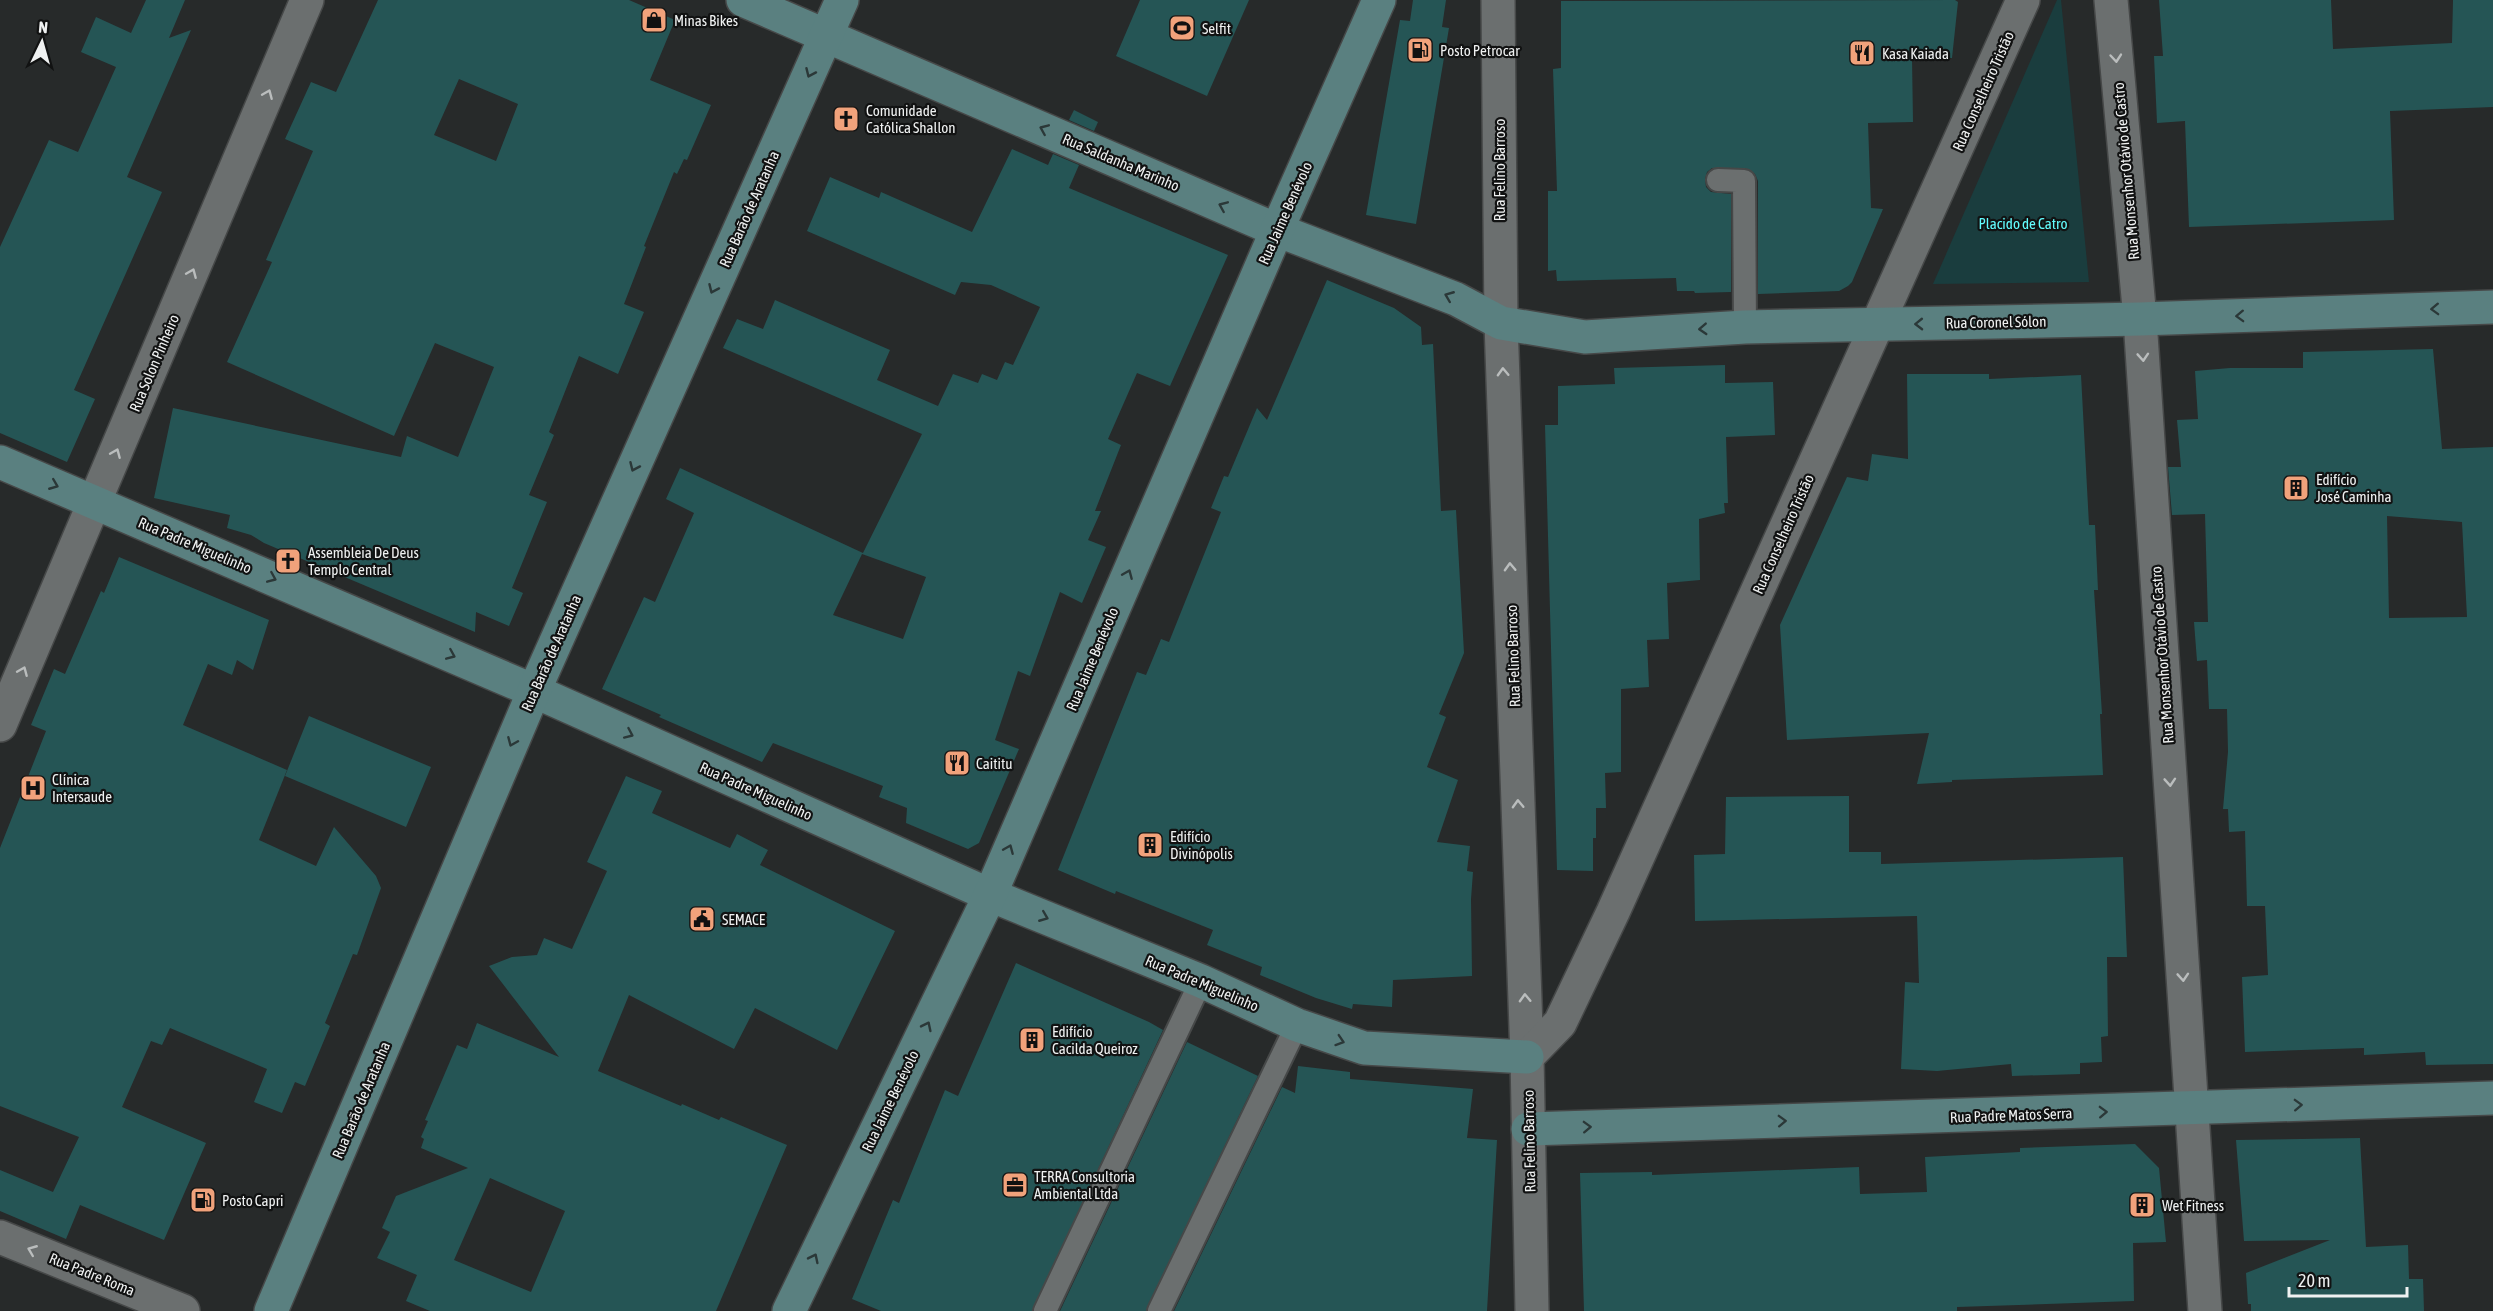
<svg xmlns="http://www.w3.org/2000/svg" width="2493" height="1311" viewBox="0 0 2493 1311" font-family="'Asap Condensed',sans-serif">
	<style>
		.green { fill: #1a3d3e }
		.building { fill: #255555; fill-rule: evenodd }
		.lines { fill: none; stroke-linecap: round; stroke-linejoin: round }
		.lane-casing { stroke: #464848; stroke-width: 26 }
		.street-casing { stroke: #464848; stroke-width: 36 }
		.secondary-casing { stroke: #464848; stroke-width: 36 }
		.lane { stroke: #6b6f6f; stroke-width: 22 }
		.street { stroke: #6b6f6f; stroke-width: 33 }
		.secondary { stroke: #5a8080; stroke-width: 33 }
		.oneway { stroke: #babdbd }
		.oneway2 { stroke: #2b3838 }
		.labels { text-anchor: middle; dominant-baseline: central; stroke-width: 4.5; stroke-linejoin: round; paint-order: stroke }
		.poi-label { font-size: 15px; fill: #eff1f1; stroke: #111212; text-anchor: start }
		.street-label { font-size: 15px; fill: #eff1f1; stroke: #111212 }
		.park-label { font-size: 15px; fill: #62fbfd; stroke: #111212 }
	</style>
	<rect width="100%" height="100%" fill="#272a2a"/>
	<path class="green" d="M2057,0H2061L2089,282L1933,284Z"/>
	<g class="building">
		<path d="M146,0H185L169,38L191,30L127,177L162,192L74,390L95,399L67,462L0,433V247L49,140L78,152L116,67L81,52L96,17L131,33Z"/>
		<path d="M378,0H629L675,20L650,80L711,105L687,160L684,159L677,174L674,172L644,246L646,247L624,304L644,312L618,374L579,356L549,432L554,435L529,495L547,502L512,588L523,593L509,626L476,612L475,632L264,543L251,535L227,528L230,515L154,498L173,408L401,457L407,436L458,457L494,367L435,343L394,436L227,362L272,262L266,260L313,151L285,139L311,82L336,92ZM459,79L518,104L496,161L434,135Z"/>
		<path d="M1140,0H1249L1207,96L1116,56Z"/>
		<path d="M1413,0H1446L1442,27L1449,28L1416,224L1366,215L1400,20L1410,21Z"/>
		<path d="M1955,0L1958,2L1952,58H1912L1913,122L1868,123L1871,208L1883,209L1852,282L1848,286L1839,291L1758,294V181L1755,174L1745,168H1712L1707,172L1705,179L1706,187L1711,192L1731,194V292L1695,293L1694,291H1677L1676,278L1557,281L1556,270L1548,271V191H1557L1553,69L1561,68V1Z"/>
		<path d="M2159,0H2331L2333,49L2452,43L2453,0H2493V107L2390,111L2394,220L2189,227L2185,121L2157,123L2154,56H2163Z"/>
		<path d="M1074,110L1098,122L1094,131L1069,120Z"/>
		<path d="M1012,149L1048,165L1053,154L1079,165L1069,188L1228,255L1170,386L1137,373L1108,439L1121,445L1095,511H1101L1088,540L1106,547L1082,603L1060,592L1030,676L1018,671L995,740L1019,749L979,843L968,849L906,823L907,808L879,797L883,786L773,743L762,762L659,717L661,715L602,689L644,597L655,602L694,513L666,499L680,468L863,553L922,434L723,348L737,319L763,329L775,300L890,350L877,380L938,406L953,374L978,383L982,374L997,380L1005,362L1013,365L1040,307L991,285L961,282L955,295L807,231L830,177L879,198L881,192L972,232ZM862,554L926,577L903,639L833,615Z"/>
		<path d="M1327,280L1394,308L1421,327L1422,345L1433,344L1441,511L1456,510L1464,653L1439,714L1446,717L1427,767L1458,780L1437,842L1470,846L1467,871L1473,872L1471,899L1472,976L1393,980L1392,1007L1353,1004L1352,1009L1316,998L1260,975L1262,967L1207,945L1213,930L1116,891L1115,894L1058,870L1137,672L1146,675L1161,639L1169,642L1221,512L1211,508L1224,476L1228,477L1257,408L1267,420Z"/>
		<path d="M2433,349L2442,449L2493,447V1064L2426,1065L2425,1052L2364,1055V1048L2245,1052L2242,977L2268,975L2265,906H2247L2245,831L2229,832L2228,809H2223L2228,752L2227,709H2209L2207,660L2197,661L2194,622H2208L2205,514L2172,515L2168,467H2181L2177,420L2198,419L2195,371L2230,368H2303V352ZM2387,516L2462,522L2467,617L2389,618Z"/>
		<path d="M1725,365V383L1773,382L1775,435L1726,437L1728,503H1724L1725,513L1699,519L1700,580L1667,583L1669,639L1647,640L1649,687L1621,689V772L1605,773L1606,808H1596V838H1593V871L1557,870L1545,425H1558V386L1615,384L1614,368Z"/>
		<path d="M1907,374H1989V379L2081,375L2089,525H2095L2098,590H2094L2102,714H2100L2103,775L1952,780V782L1917,784L1929,733L1787,740L1780,625L1847,477L1868,481L1872,454L1908,459Z"/>
		<path d="M119,557L269,620L253,670L237,660L232,675L208,664L183,725L287,770L259,840L316,866L334,827L376,876L381,888L357,955L353,954L325,1023L330,1026L305,1086L295,1082L282,1113L254,1102L267,1069L170,1028L162,1045L151,1041L122,1107L206,1143L164,1240L80,1205L66,1239L0,1211V1170L53,1192L79,1137L0,1106V848L46,731L31,725L54,669L65,674L101,591L104,593Z"/>
		<path d="M309,716L431,767L406,827L285,776Z"/>
		<path d="M626,776L662,791L652,813L730,848L737,834L768,850L760,865L895,931L837,1050L755,1008L734,1049L629,995L598,1071L681,1106L682,1104L719,1120L721,1117L787,1145L716,1311H430L406,1301L417,1275L377,1258L390,1232L382,1228L396,1196L468,1168L421,1148L424,1139L421,1137L428,1121L425,1120L457,1045L467,1049L477,1023L559,1057L489,966L512,957L537,955L544,938L572,949L607,871L587,862ZM490,1178L565,1211L531,1292L454,1260Z"/>
		<path d="M1849,796V852H1881V864L2123,857L2127,957H2107L2108,1036L2101,1037L2102,1062L2080,1063V1074L2012,1076L2011,1064L1937,1071L1901,1069L1905,982L1919,983L1917,916L1695,921L1694,855L1725,854L1726,797Z"/>
		<path d="M1016,963L1149,1022L1163,1030L1032,1311H881L852,1299L893,1200L899,1203L945,1090L958,1096Z"/>
		<path d="M1187,1042L1258,1076L1146,1311H1060Z"/>
		<path d="M1298,1066L1350,1072V1079L1473,1089L1467,1138L1497,1140L1487,1311H1174L1282,1087L1295,1093Z"/>
		<path d="M2360,1138L2366,1247L2408,1245L2409,1279H2423L2424,1311H2251V1304H2248L2246,1273L2330,1240L2244,1241L2236,1140Z"/>
		<path d="M2135,1144L2159,1168L2166,1242L2133,1243L2134,1301L1957,1307V1311H1584L1580,1173L1652,1172V1175L1859,1167L1860,1194L1927,1192L1925,1157L2020,1152V1148Z"/>
	</g>
	<g class="lines">
		<g class="lane-casing">
			<g id="lane">
				<path d="M1718,180L1744,181L1745,327"/>
				<path d="M1045,1311L1201,981"/>
				<path d="M1159,1311L1297,1025"/>
			</g>
		</g>
		<g class="street-casing">
			<g id="street">
				<path d="M1498,0L1501,323L1527,1057L1532,1311"/>
				<path d="M2111,0L2140,319L2205,1311"/>
				<path d="M0,725L307,0"/>
				<path d="M1527,1057L1560,1023L1613,912L2023,0"/>
				<path d="M0,1237L183,1311"/>
			</g>
		</g>
		<g class="secondary-casing">
			<g id="secondary">
				<path d="M743,0L1277,230L1456,299L1501,323L1585,337L1745,327L2140,319L2493,307"/>
				<path d="M0,462L534,691L990,895L1201,981L1297,1025L1364,1048L1527,1057"/>
				<path d="M1528,1129L2493,1098"/>
				<path d="M271,1311L534,691L842,0"/>
				<path d="M789,1311L990,895L1277,230L1379,0"/>
			</g>
		</g>
		<use href="#lane" class="lane"/>
		<use href="#street" class="street"/>
		<use href="#secondary" class="secondary"/>
	</g>
	<defs><path id="oneway-chevron" d="M-2-3.5L2.5 0L-2 3.5" fill="none" stroke-width="1.6" stroke-linecap="round" stroke-linejoin="round" transform="scale(1.5)"/></defs>
	<g class="oneway">
		<use href="#oneway-chevron" transform="translate(2116 58) rotate(85)"/>
		<use href="#oneway-chevron" transform="translate(268 94) rotate(-67)"/>
		<use href="#oneway-chevron" transform="translate(192 273) rotate(-67)"/>
		<use href="#oneway-chevron" transform="translate(2143 357) rotate(86)"/>
		<use href="#oneway-chevron" transform="translate(1503 372) rotate(-92)"/>
		<use href="#oneway-chevron" transform="translate(116 453) rotate(-67)"/>
		<use href="#oneway-chevron" transform="translate(1510 567) rotate(-92)"/>
		<use href="#oneway-chevron" transform="translate(23 671) rotate(-67)"/>
		<use href="#oneway-chevron" transform="translate(2170 782) rotate(86)"/>
		<use href="#oneway-chevron" transform="translate(1518 804) rotate(-92)"/>
		<use href="#oneway-chevron" transform="translate(2183 977) rotate(86)"/>
		<use href="#oneway-chevron" transform="translate(1525 998) rotate(-92)"/>
		<use href="#oneway-chevron" transform="translate(32 1250) rotate(-158)"/>
	</g>
	<g class="oneway2">
		<use href="#oneway-chevron" transform="translate(810 73) rotate(114)"/>
		<use href="#oneway-chevron" transform="translate(1044 129) rotate(-157)"/>
		<use href="#oneway-chevron" transform="translate(1223 206) rotate(-157)"/>
		<use href="#oneway-chevron" transform="translate(713 289) rotate(114)"/>
		<use href="#oneway-chevron" transform="translate(1449 296) rotate(-158)"/>
		<use href="#oneway-chevron" transform="translate(2435 309) rotate(178)"/>
		<use href="#oneway-chevron" transform="translate(2240 316) rotate(178)"/>
		<use href="#oneway-chevron" transform="translate(1919 324) rotate(179)"/>
		<use href="#oneway-chevron" transform="translate(1703 329) rotate(177)"/>
		<use href="#oneway-chevron" transform="translate(634 467) rotate(114)"/>
		<use href="#oneway-chevron" transform="translate(54 485) rotate(22)"/>
		<use href="#oneway-chevron" transform="translate(1128 574) rotate(-67)"/>
		<use href="#oneway-chevron" transform="translate(272 578) rotate(23)"/>
		<use href="#oneway-chevron" transform="translate(451 655) rotate(23)"/>
		<use href="#oneway-chevron" transform="translate(629 734) rotate(24)"/>
		<use href="#oneway-chevron" transform="translate(512 742) rotate(113)"/>
		<use href="#oneway-chevron" transform="translate(1009 849) rotate(-67)"/>
		<use href="#oneway-chevron" transform="translate(1044 917) rotate(22)"/>
		<use href="#oneway-chevron" transform="translate(927 1026) rotate(-64)"/>
		<use href="#oneway-chevron" transform="translate(1340 1041) rotate(18)"/>
		<use href="#oneway-chevron" transform="translate(2298 1105) rotate(-2)"/>
		<use href="#oneway-chevron" transform="translate(2103 1112) rotate(-2)"/>
		<use href="#oneway-chevron" transform="translate(1782 1121) rotate(-2)"/>
		<use href="#oneway-chevron" transform="translate(1587 1127) rotate(-2)"/>
		<use href="#oneway-chevron" transform="translate(814 1258) rotate(-64)"/>
	</g>
	<defs>
		<g id="shop-square" transform="scale(1.35)"><rect x="-9" y="-9" width="18" height="18" rx="4" fill="#f1a27b" stroke="#111212"/><path d="M-5-2.5h2.3a2.7 3.5 0 0 1 5.4 0H5L5.5 6h-11ZM-1.5-2.5h3a1.5 2.3 0 0 0-3 0Z" fill="#111"/></g>
		<g id="stadium-square" transform="scale(1.35)"><rect x="-9" y="-9" width="18" height="18" rx="4" fill="#f1a27b" stroke="#111212"/><path d="M0-5a6.5 5 0 1 0 0 10a6.5 5 0 1 0 0-10ZM-3.5-1.8h7v3.6h-7Z" fill="#111"/></g>
		<g id="fuel-square" transform="scale(1.35)"><rect x="-9" y="-9" width="18" height="18" rx="4" fill="#f1a27b" stroke="#111212"/><path d="M-5.5-6h7V0h2V4h1.3V-2.5L3-4.5l.8-.8L6-3V5H2.5V1h-1V6h-7ZM-4.2-4.7v3.2H.2V-4.7Z" fill="#111"/></g>
		<g id="restaurant-square" transform="scale(1.35)"><rect x="-9" y="-9" width="18" height="18" rx="4" fill="#f1a27b" stroke="#111212"/><path d="M-5-6h1v4h1v-4h1v4h1v-4h1v5L-1.5 .5V6h-2V.5L-5-1ZM5-6V6H3V1.5H1.5Q1.5-4 5-6Z" fill="#111"/></g>
		<g id="church-square" transform="scale(1.35)"><rect x="-9" y="-9" width="18" height="18" rx="4" fill="#f1a27b" stroke="#111212"/><path d="M-1.2-6h2.4v3.5h3.3v2.4h-3.3V6h-2.4V-.1h-3.3v-2.4h3.3Z" fill="#111"/></g>
		<g id="building-square" transform="scale(1.35)"><rect x="-9" y="-9" width="18" height="18" rx="4" fill="#f1a27b" stroke="#111212"/><path d="M-4-6H4V6H1V3H-1V6H-4ZM-2.5-4.3h1.7v1.8h-1.7ZM.8-4.3h1.7v1.8H.8ZM-2.5-1h1.7V.8h-1.7ZM.8-1h1.7V.8H.8Z" fill="#111"/></g>
		<g id="hospital-square" transform="scale(1.35)"><rect x="-9" y="-9" width="18" height="18" rx="4" fill="#f1a27b" stroke="#111212"/><path d="M-5-5h3v3.5h4V-5h3V5h-3V1.5h-4V5h-3Z" fill="#111"/></g>
		<g id="civic-square" transform="scale(1.35)"><rect x="-9" y="-9" width="18" height="18" rx="4" fill="#f1a27b" stroke="#111212"/><path d="M-.6-6.5H3V-4.5H.6V-3L4-1V1h2V6H-6V1h2V-1L-.6-3ZM-1.2 2.5V6h2.4V2.5Z" fill="#111"/></g>
		<g id="office-square" transform="scale(1.35)"><rect x="-9" y="-9" width="18" height="18" rx="4" fill="#f1a27b" stroke="#111212"/><path d="M-6-3h4V-5.5h4V-3h4V5H-6ZM-1-4.5V-3h2v-1.5ZM-6 0V1H6V0Z" fill="#111"/></g>
	</defs>
	<g fill-rule="evenodd">
		<use href="#shop-square" x="654" y="20"/>
		<use href="#stadium-square" x="1182" y="28"/>
		<use href="#fuel-square" x="1420" y="50"/>
		<use href="#restaurant-square" x="1862" y="53"/>
		<use href="#church-square" x="846" y="119"/>
		<use href="#building-square" x="2296" y="488"/>
		<use href="#church-square" x="288" y="561"/>
		<use href="#restaurant-square" x="957" y="763"/>
		<use href="#hospital-square" x="33" y="788"/>
		<use href="#building-square" x="1150" y="845"/>
		<use href="#civic-square" x="702" y="919"/>
		<use href="#building-square" x="1032" y="1040"/>
		<use href="#office-square" x="1015" y="1185"/>
		<use href="#fuel-square" x="203" y="1200"/>
		<use href="#building-square" x="2142" y="1205"/>
	</g>
	<g class="labels">
		<g class="poi-label">
			<text x="674" y="20">Minas Bikes</text>
			<text x="1202" y="28">Selfit</text>
			<text x="1440" y="50">Posto Petrocar</text>
			<text x="1882" y="53">Kasa Kaiada</text>
			<text x="866" y="110">Comunidade<tspan x="866" dy="17">Católica Shallon</tspan></text>
			<text x="2316" y="479">Edifício<tspan x="2316" dy="17">José Caminha</tspan></text>
			<text x="308" y="552">Assembleia De Deus<tspan x="308" dy="17">Templo Central</tspan></text>
			<text x="976" y="763">Caititu</text>
			<text x="52" y="779">Clínica<tspan x="52" dy="17">Intersaude</tspan></text>
			<text x="1170" y="836">Edifício<tspan x="1170" dy="17">Divinópolis</tspan></text>
			<text x="722" y="919">SEMACE</text>
			<text x="1052" y="1031">Edifício<tspan x="1052" dy="17">Cacilda Queiroz</tspan></text>
			<text x="1034" y="1176">TERRA Consultoria<tspan x="1034" dy="17">Ambiental Ltda</tspan></text>
			<text x="222" y="1200">Posto Capri</text>
			<text x="2162" y="1205">Wet Fitness</text>
		</g>
		<g class="street-label">
			<text transform="translate(1983 91) rotate(-66)">Rua Conselheiro Tristão</text>
			<text transform="translate(1121 162) rotate(23)">Rua Saldanha Marinho</text>
			<text transform="translate(1499 170) rotate(-90)">Rua Felino Barroso</text>
			<text transform="translate(2126 171) rotate(-95)">Rua Monsenhor Otávio de Castro</text>
			<text transform="translate(749 209) rotate(-66)">Rua Barão de Aratanha</text>
			<text transform="translate(1285 213) rotate(-66)">Rua Jaime Benévolo</text>
			<text transform="translate(1996 322) rotate(-1)">Rua Coronel Sólon</text>
			<text transform="translate(154 363) rotate(-67)">Rua Solon Pinheiro</text>
			<text transform="translate(1783 534) rotate(-66)">Rua Conselheiro Tristão</text>
			<text transform="translate(195 545) rotate(23)">Rua Padre Miguelinho</text>
			<text transform="translate(551 653) rotate(-66)">Rua Barão de Aratanha</text>
			<text transform="translate(2162 655) rotate(-94)">Rua Monsenhor Otávio de Castro</text>
			<text transform="translate(1513 656) rotate(-92)">Rua Felino Barroso</text>
			<text transform="translate(1092 659) rotate(-67)">Rua Jaime Benévolo</text>
			<text transform="translate(756 791) rotate(24)">Rua Padre Miguelinho</text>
			<text transform="translate(1202 983) rotate(23)">Rua Padre Miguelinho</text>
			<text transform="translate(361 1100) rotate(-67)">Rua Barão de Aratanha</text>
			<text transform="translate(890 1101) rotate(-64)">Rua Jaime Benévolo</text>
			<text transform="translate(2011 1115) rotate(-2)">Rua Padre Matos Serra</text>
			<text transform="translate(1529 1141) rotate(-91)">Rua Felino Barroso</text>
			<text transform="translate(92 1274) rotate(22)">Rua Padre Roma</text>
		</g>
		<g class="park-label">
			<text x="2023" y="223">Placido de Catro</text>
		</g>
	</g>
	<g transform="translate(42 42) rotate(5)" stroke="#111212" stroke-width="4.5" paint-order="stroke">
	<path d="M0-4.5L10 22L0 15L-10 22Z" fill="#eff1f1"/>
	<text y="-9" font-size="16" font-weight="bold" text-anchor="middle" fill="#eff1f1">N</text>
	</g>
	<path d="M2289 1287v9h118v-9" fill="none" stroke="#eff1f1" stroke-width="3"/>
	<text x="2298" y="1287" font-size="18" fill="#eff1f1" stroke="#111212" stroke-width="4.5" paint-order="stroke">20 m</text>
</svg>
